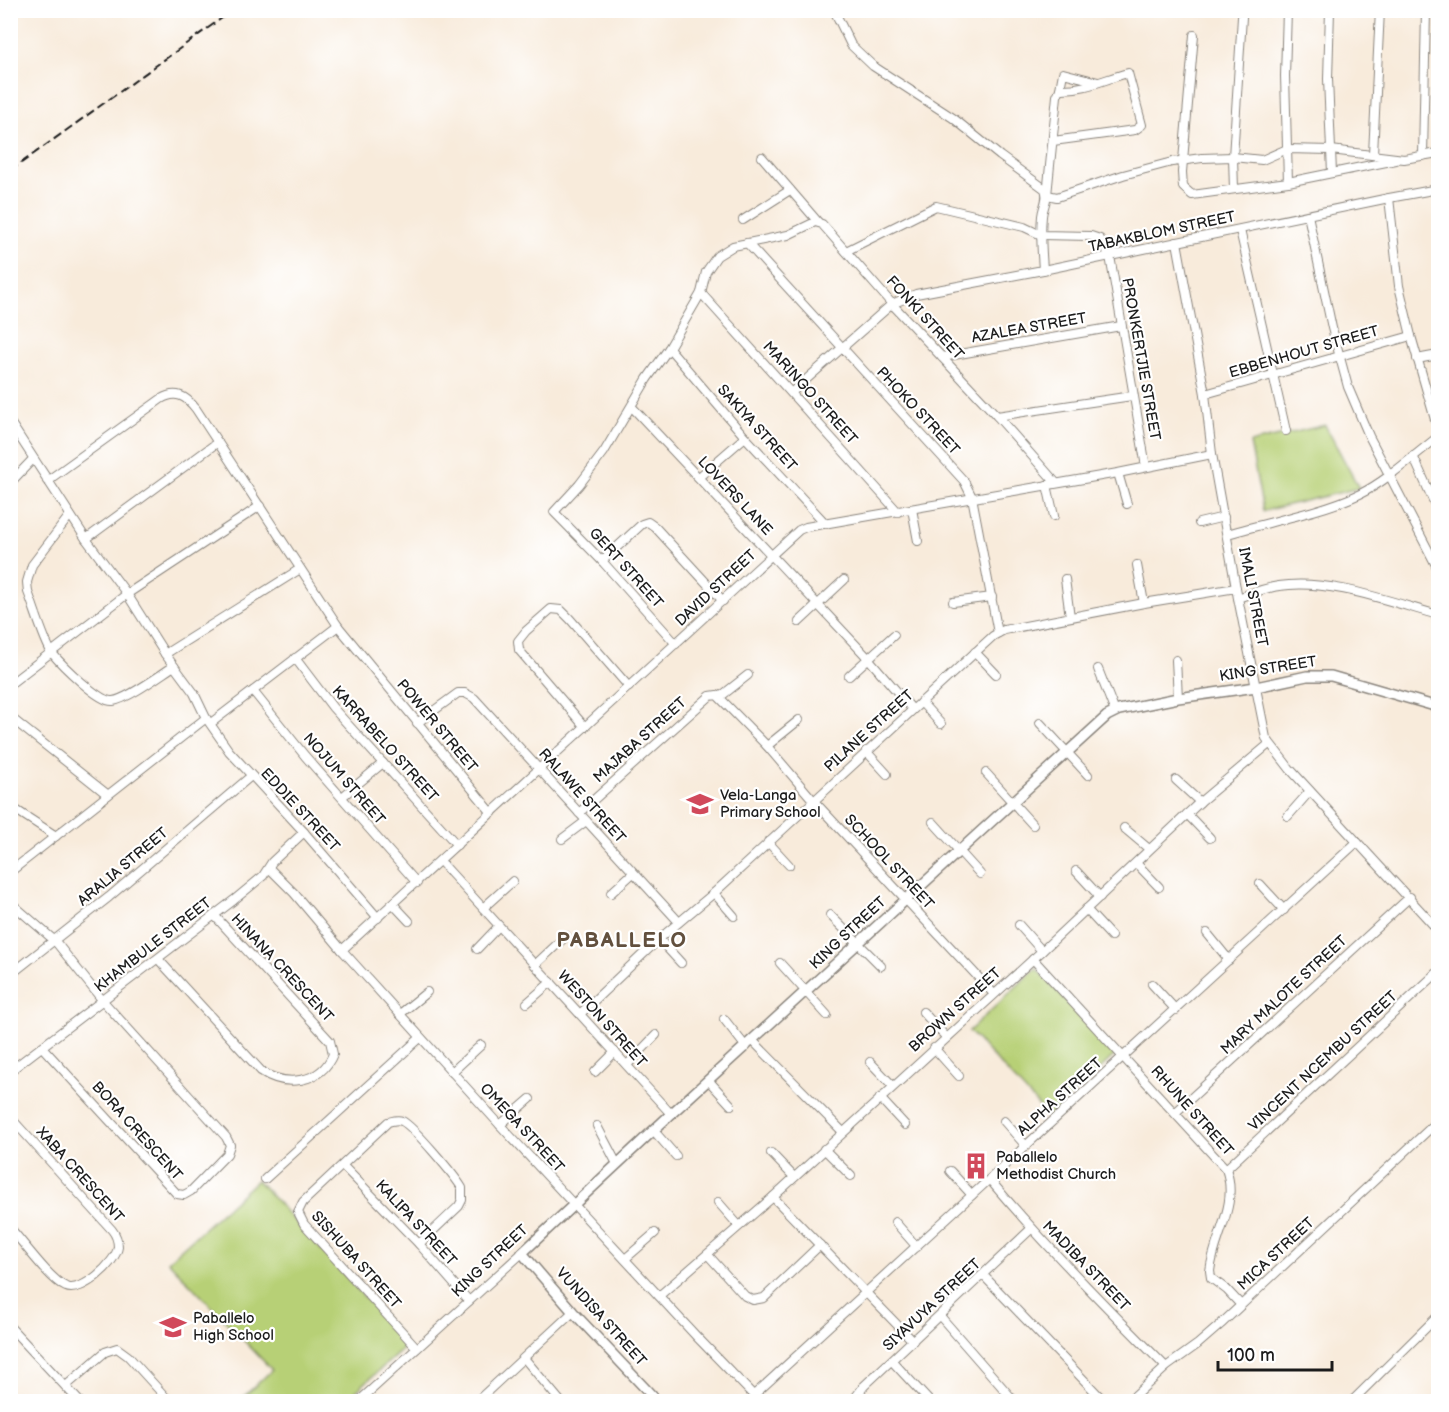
<svg xmlns="http://www.w3.org/2000/svg" width="1449" height="1412" viewBox="0 0 1449 1412" font-family="'Balsamiq Sans',sans-serif">
	<style>
		.green { fill: #b7d076; stroke: #6a7649; stroke-width: 1.5 }
		.lines { fill: none; stroke-linecap: round; stroke-linejoin: round }
		.minor-casing { stroke: #8a847c; stroke-width: 10 }
		.tertiary-casing { stroke: #8a847c; stroke-width: 12 }
		.minor { stroke: #fff; stroke-width: 8 }
		.tertiary { stroke: #fff; stroke-width: 9 }
		.rail { stroke: #1c1c1c; stroke-width: 2; stroke-dasharray: 9 4.5; stroke-linecap: butt }
		.labels { text-anchor: middle; dominant-baseline: central; stroke-width: 4.5; stroke-linejoin: round; paint-order: stroke }
		.street-label { font-size: 15px; fill: #1c1c1c; stroke: #fff }
		.poi-label { font-size: 15px; fill: #1c1c1c; stroke: #fff; text-anchor: start }
		.district-label { font-size: 21px; font-weight: bold; letter-spacing: 1.5px; fill: #62503e; stroke: #fff }
	</style>
	<rect width="100%" height="100%" fill="#fff"/>
	<filter id="ink" filterUnits="userSpaceOnUse"><feTurbulence type="fractalNoise" baseFrequency=".0167" numOctaves="2"/><feDisplacementMap in="SourceGraphic" scale="12" xChannelSelector="R" yChannelSelector="G"/><feConvolveMatrix kernelMatrix="1 2 1 2 8 2 1 2 1" color-interpolation-filters="sRGB"/></filter>
	<filter id="wash" filterUnits="userSpaceOnUse"><feTurbulence type="fractalNoise" baseFrequency=".008" numOctaves="4" result="noise"/><feDisplacementMap in="SourceGraphic" scale="24" xChannelSelector="R" yChannelSelector="G"/><feGaussianBlur stdDeviation="1.35" result="paint"/><feColorMatrix in="noise" values="0 0 0 0 0 0 0 0 0 0 0 0 0 0 0 0 0 1.4 0 .05"/><feComposite in="paint" operator="in"/></filter>
	<g filter="url(#wash)">
		<rect width="100%" height="100%" fill="#f8ebdb"/>
		<g class="green">
			<path d="M1325,425L1359,488L1263,511L1250,443Z"/>
			<path d="M1036,968L1116,1054L1049,1117L969,1031Z"/>
			<path d="M257,1180L404,1340L402,1350L345,1401H239L272,1370L168,1261Z"/>
		</g>
	</g>
	<g filter="url(#ink)">
		<g class="lines">
			<g class="minor-casing">
				<g id="minor">
					<path d="M834,10L851,45L873,66L953,118L1000,156L1045,189C1049,199 1043,206 1042,216C1040,234 1042,253 1043,270"/>
					<path d="M1287,10L1285,76L1288,182"/>
					<path d="M1330,10L1328,79L1332,173"/>
					<path d="M1194,35L1182,172L1183,187L1192,195L1288,182L1396,160"/>
					<path d="M1060,89L1063,73L1098,82"/>
					<path d="M1053,141L1135,130L1142,125L1128,73C1105,79 1084,90 1060,89L1057,96L1047,195L1057,197L1123,175L1172,162L1202,158L1233,157L1262,160L1287,149L1331,150L1404,159L1438,153"/>
					<path d="M1373,154L1380,10"/>
					<path d="M1423,156L1426,10"/>
					<path d="M762,157L818,222"/>
					<path d="M1234,189L1233,157L1242,17"/>
					<path d="M1389,198L1399,286L1411,336L1438,430"/>
					<path d="M1308,215L1332,328L1348,387L1369,436L1438,569"/>
					<path d="M743,220L790,190"/>
					<path d="M1240,230L1286,431"/>
					<path d="M1177,242L1205,394L1212,454L1236,588L1266,738L1290,769L1438,930"/>
					<path d="M747,243L964,481L972,497L998,633"/>
					<path d="M846,251L936,206L1024,227L1041,235L1091,236L1100,239L1110,256L1146,467"/>
					<path d="M701,293L898,512"/>
					<path d="M669,348L745,437L826,524"/>
					<path d="M942,357L1121,326"/>
					<path d="M1417,359L1438,355"/>
					<path d="M792,392L892,304L916,294L1043,270L1389,198L1438,189"/>
					<path d="M1205,394L1411,336"/>
					<path d="M632,407L868,658L912,709"/>
					<path d="M997,416L1132,396"/>
					<path d="M10,422L86,539L127,594L165,654L194,693L206,718L229,751L304,832L378,918"/>
					<path d="M1413,456L1438,511"/>
					<path d="M1118,473L1127,504"/>
					<path d="M699,477L745,437"/>
					<path d="M47,481L161,399C176,390 186,396 196,409L338,626"/>
					<path d="M10,483L33,459"/>
					<path d="M1047,485L1054,516"/>
					<path d="M912,509L918,541"/>
					<path d="M70,515L32,565L27,582L28,592C34,607 44,641 52,653C61,664 100,703 113,701C128,699 160,675 174,666"/>
					<path d="M1199,523L1224,517"/>
					<path d="M1227,534C1268,522 1322,512 1360,494C1388,480 1413,456 1438,437"/>
					<path d="M86,539L218,442"/>
					<path d="M602,561L642,524L648,522L655,527L723,601"/>
					<path d="M1137,565L1144,603"/>
					<path d="M1065,579L1070,617"/>
					<path d="M1238,598C1252,593 1265,588 1279,586C1328,578 1391,602 1438,615"/>
					<path d="M953,602L992,597"/>
					<path d="M799,622L844,580"/>
					<path d="M676,644L602,561L554,512L579,485L604,452L647,379L669,348L701,293L706,272L717,256L733,246L788,235L815,222L822,224L892,304L997,416L1056,483"/>
					<path d="M975,652L996,674"/>
					<path d="M165,654L300,569"/>
					<path d="M295,658L333,708L457,845"/>
					<path d="M1176,660L1178,698"/>
					<path d="M1098,669L1115,712"/>
					<path d="M849,676L894,635"/>
					<path d="M10,684L127,594L260,506"/>
					<path d="M253,691L305,756L417,883"/>
					<path d="M720,697L748,675"/>
					<path d="M921,702L941,724"/>
					<path d="M10,717L108,795"/>
					<path d="M211,723L338,626L492,813"/>
					<path d="M417,723L458,693H465L474,698L679,922"/>
					<path d="M1040,723L1088,775"/>
					<path d="M585,727L519,650L518,641L526,631L551,609L561,610L570,619L629,687"/>
					<path d="M767,746L799,720"/>
					<path d="M866,751L887,774"/>
					<path d="M986,773L1033,825"/>
					<path d="M1176,780L1200,802"/>
					<path d="M342,797L383,763"/>
					<path d="M10,806L56,836"/>
					<path d="M579,813L710,696L717,695L767,746L813,800L993,993"/>
					<path d="M1187,814L1210,838"/>
					<path d="M1288,816L1310,791"/>
					<path d="M933,822L980,874"/>
					<path d="M1124,828L1149,849"/>
					<path d="M562,839L586,821"/>
					<path d="M768,842L789,865"/>
					<path d="M440,861L671,1114"/>
					<path d="M1136,863L1159,887"/>
					<path d="M269,868L294,893L342,950L500,1125L697,1337L760,1402"/>
					<path d="M1076,871L1100,897"/>
					<path d="M10,872L206,718"/>
					<path d="M1260,884L1284,910"/>
					<path d="M611,893L633,873"/>
					<path d="M714,893L734,916"/>
					<path d="M10,902L55,941L103,1001L226,1137L230,1145L227,1154L191,1191L184,1195L177,1194L42,1047"/>
					<path d="M393,904L409,921"/>
					<path d="M483,908L513,881"/>
					<path d="M1086,909L1111,936"/>
					<path d="M830,915L881,966"/>
					<path d="M1019,925L1042,951"/>
					<path d="M1207,933L1229,960"/>
					<path d="M659,939L681,963"/>
					<path d="M477,949L499,926"/>
					<path d="M342,950L799,530L806,527L1118,473L1212,454"/>
					<path d="M158,959L261,1071C285,1087 321,1084 333,1054L330,1041L214,915"/>
					<path d="M1033,959L1226,1169C1239,1205 1214,1236 1210,1271L1211,1278L1227,1290L1241,1305"/>
					<path d="M780,963L827,1015"/>
					<path d="M535,965L566,936"/>
					<path d="M10,975L109,897L251,776"/>
					<path d="M1152,984L1176,1010"/>
					<path d="M527,1003L551,982"/>
					<path d="M923,1012L946,1037"/>
					<path d="M400,1014L427,992"/>
					<path d="M580,1014L659,939L714,893L993,636L1004,630L1144,603L1236,588"/>
					<path d="M724,1019L746,1047"/>
					<path d="M752,1040L843,1132"/>
					<path d="M934,1048L959,1076"/>
					<path d="M870,1062L893,1086"/>
					<path d="M627,1065L656,1035"/>
					<path d="M10,1071L234,900L263,876L272,862L304,832"/>
					<path d="M452,1072L481,1045"/>
					<path d="M595,1072L615,1052"/>
					<path d="M709,1081L731,1105"/>
					<path d="M880,1098L905,1125"/>
					<path d="M1176,1112L1410,897"/>
					<path d="M10,1117L112,1230C116,1235 118,1241 118,1247C116,1263 81,1294 66,1287C50,1280 23,1242 10,1228"/>
					<path d="M1004,1121L1026,1146"/>
					<path d="M500,1125L530,1099"/>
					<path d="M597,1126L617,1164"/>
					<path d="M654,1131L676,1156"/>
					<path d="M824,1149L851,1176"/>
					<path d="M771,1153L794,1177"/>
					<path d="M343,1166L419,1244L469,1301"/>
					<path d="M1226,1169L1438,972"/>
					<path d="M950,1171L972,1195"/>
					<path d="M265,1179L420,1038"/>
					<path d="M990,1180C1045,1245 1105,1306 1166,1367"/>
					<path d="M773,1197L913,1341"/>
					<path d="M718,1202L739,1226"/>
					<path d="M895,1222L917,1247"/>
					<path d="M708,1255L745,1296L753,1300L764,1298L820,1245"/>
					<path d="M625,1259L655,1233"/>
					<path d="M983,1275L1105,1402"/>
					<path d="M659,1296L773,1197L1042,951L1200,802L1269,744"/>
					<path d="M940,1316L1015,1402"/>
					<path d="M10,1327L80,1402"/>
					<path d="M417,1348L304,1224L298,1212L303,1202L388,1122C393,1121 397,1119 402,1121C413,1126 455,1176 462,1188V1200L459,1206L419,1244"/>
					<path d="M524,1358L561,1402"/>
					<path d="M892,1361L930,1402"/>
					<path d="M66,1386L105,1352L117,1348L128,1356L170,1402"/>
					<path d="M754,1395L1357,842"/>
					<path d="M358,1402L522,1253"/>
					<path d="M476,1402L573,1312"/>
					<path d="M852,1402L864,1386L1031,1229"/>
					<path d="M1128,1402L1166,1367L1198,1344L1221,1324L1438,1121"/>
					<path d="M1351,1402L1438,1316"/>
				</g>
			</g>
			<g class="tertiary-casing">
				<path id="tertiary" d="M658,1402L573,1312L522,1253L671,1114L1107,716L1119,710L1178,698L1256,687L1307,676H1331L1438,707"/>
			</g>
			<use href="#minor" class="minor"/>
			<use href="#tertiary" class="tertiary"/>
			<path class="rail" d="M10,171L233,10"/>
		</g>
	</g>
	<defs>
		<g id="school-bare" transform="scale(2.07)"><path d="M0-5L7-2L0 1L-7-2ZM-4 1L0 2.5L4 1V4Q0 6-4 4Z" fill="#d1495b" stroke="#fff" stroke-width="2.5" paint-order="stroke"/></g>
		<g id="building-bare" transform="scale(2.07)"><path d="M-4-6H4V6H1V3H-1V6H-4ZM-2.5-4.3h1.7v1.8h-1.7ZM.8-4.3h1.7v1.8H.8ZM-2.5-1h1.7V.8h-1.7ZM.8-1h1.7V.8H.8Z" fill="#d1495b" stroke="#fff" stroke-width="2.5" paint-order="stroke"/></g>
	</defs>
	<g fill-rule="evenodd">
		<use href="#school-bare" x="700" y="804"/>
		<use href="#building-bare" x="976" y="1166"/>
		<use href="#school-bare" x="173" y="1327"/>
	</g>
	<g class="labels">
		<g class="street-label">
			<text transform="translate(1162 232) rotate(-12)">TABAKBLOM STREET</text>
			<text transform="translate(925 318) rotate(48)">FONKI STREET</text>
			<text transform="translate(1029 328) rotate(-10)">AZALEA STREET</text>
			<text transform="translate(1304 352) rotate(-16)">EBBENHOUT STREET</text>
			<text transform="translate(1141 359) rotate(80)">PRONKERTJIE STREET</text>
			<text transform="translate(810 393) rotate(48)">MARINGO STREET</text>
			<text transform="translate(918 411) rotate(47)">PHOKO STREET</text>
			<text transform="translate(757 428) rotate(48)">SAKIYA STREET</text>
			<text transform="translate(735 496) rotate(47)">LOVERS LANE</text>
			<text transform="translate(626 568) rotate(48)">GERT STREET</text>
			<text transform="translate(716 588) rotate(-43)">DAVID STREET</text>
			<text transform="translate(1253 597) rotate(79)">IMALI STREET</text>
			<text transform="translate(1268 669) rotate(-9)">KING STREET</text>
			<text transform="translate(437 726) rotate(50)">POWER STREET</text>
			<text transform="translate(869 731) rotate(-42)">PILANE STREET</text>
			<text transform="translate(640 740) rotate(-42)">MAJABA STREET</text>
			<text transform="translate(385 744) rotate(48)">KARRABELO STREET</text>
			<text transform="translate(344 779) rotate(49)">NOJUM STREET</text>
			<text transform="translate(582 796) rotate(48)">RALAWE STREET</text>
			<text transform="translate(300 810) rotate(47)">EDDIE STREET</text>
			<text transform="translate(889 862) rotate(47)">SCHOOL STREET</text>
			<text transform="translate(123 867) rotate(-40)">ARALIA STREET</text>
			<text transform="translate(848 933) rotate(-43)">KING STREET</text>
			<text transform="translate(153 945) rotate(-38)">KHAMBULE STREET</text>
			<text transform="translate(282 968) rotate(47)">HINANA CRESCENT</text>
			<text transform="translate(1284 995) rotate(-43)">MARY MALOTE STREET</text>
			<text transform="translate(955 1010) rotate(-42)">BROWN STREET</text>
			<text transform="translate(602 1019) rotate(48)">WESTON STREET</text>
			<text transform="translate(1323 1061) rotate(-43)">VINCENT NCEMBU STREET</text>
			<text transform="translate(1060 1097) rotate(-42)">ALPHA STREET</text>
			<text transform="translate(1192 1111) rotate(48)">RHUNE STREET</text>
			<text transform="translate(522 1128) rotate(47)">OMEGA STREET</text>
			<text transform="translate(137 1131) rotate(48)">BORA CRESCENT</text>
			<text transform="translate(80 1175) rotate(48)">XABA CRESCENT</text>
			<text transform="translate(416 1223) rotate(47)">KALIPA STREET</text>
			<text transform="translate(1276 1254) rotate(-43)">MICA STREET</text>
			<text transform="translate(356 1260) rotate(48)">SISHUBA STREET</text>
			<text transform="translate(490 1261) rotate(-43)">KING STREET</text>
			<text transform="translate(1086 1266) rotate(46)">MADIBA STREET</text>
			<text transform="translate(932 1305) rotate(-43)">SIYAVUYA STREET</text>
			<text transform="translate(601 1317) rotate(48)">VUNDISA STREET</text>
		</g>
		<g class="poi-label">
			<text x="720" y="795">Vela-Langa<tspan x="720" dy="17">Primary School</tspan></text>
			<text x="996" y="1157">Paballelo<tspan x="996" dy="17">Methodist Church</tspan></text>
			<text x="193" y="1318">Paballelo<tspan x="193" dy="17">High School</tspan></text>
		</g>
		<g class="district-label">
			<text x="622" y="940">PABALLELO</text>
		</g>
	</g>
	<rect width="1449" height="1412" fill="none" stroke="#fff" stroke-width="36"/>
	<path d="M1218 1361v9h114v-9" fill="none" stroke="#1c1c1c" stroke-width="3"/>
	<text x="1227" y="1361" font-size="18" fill="#1c1c1c" stroke="#ffffff" stroke-width="4.5" paint-order="stroke">100 m</text>
</svg>
